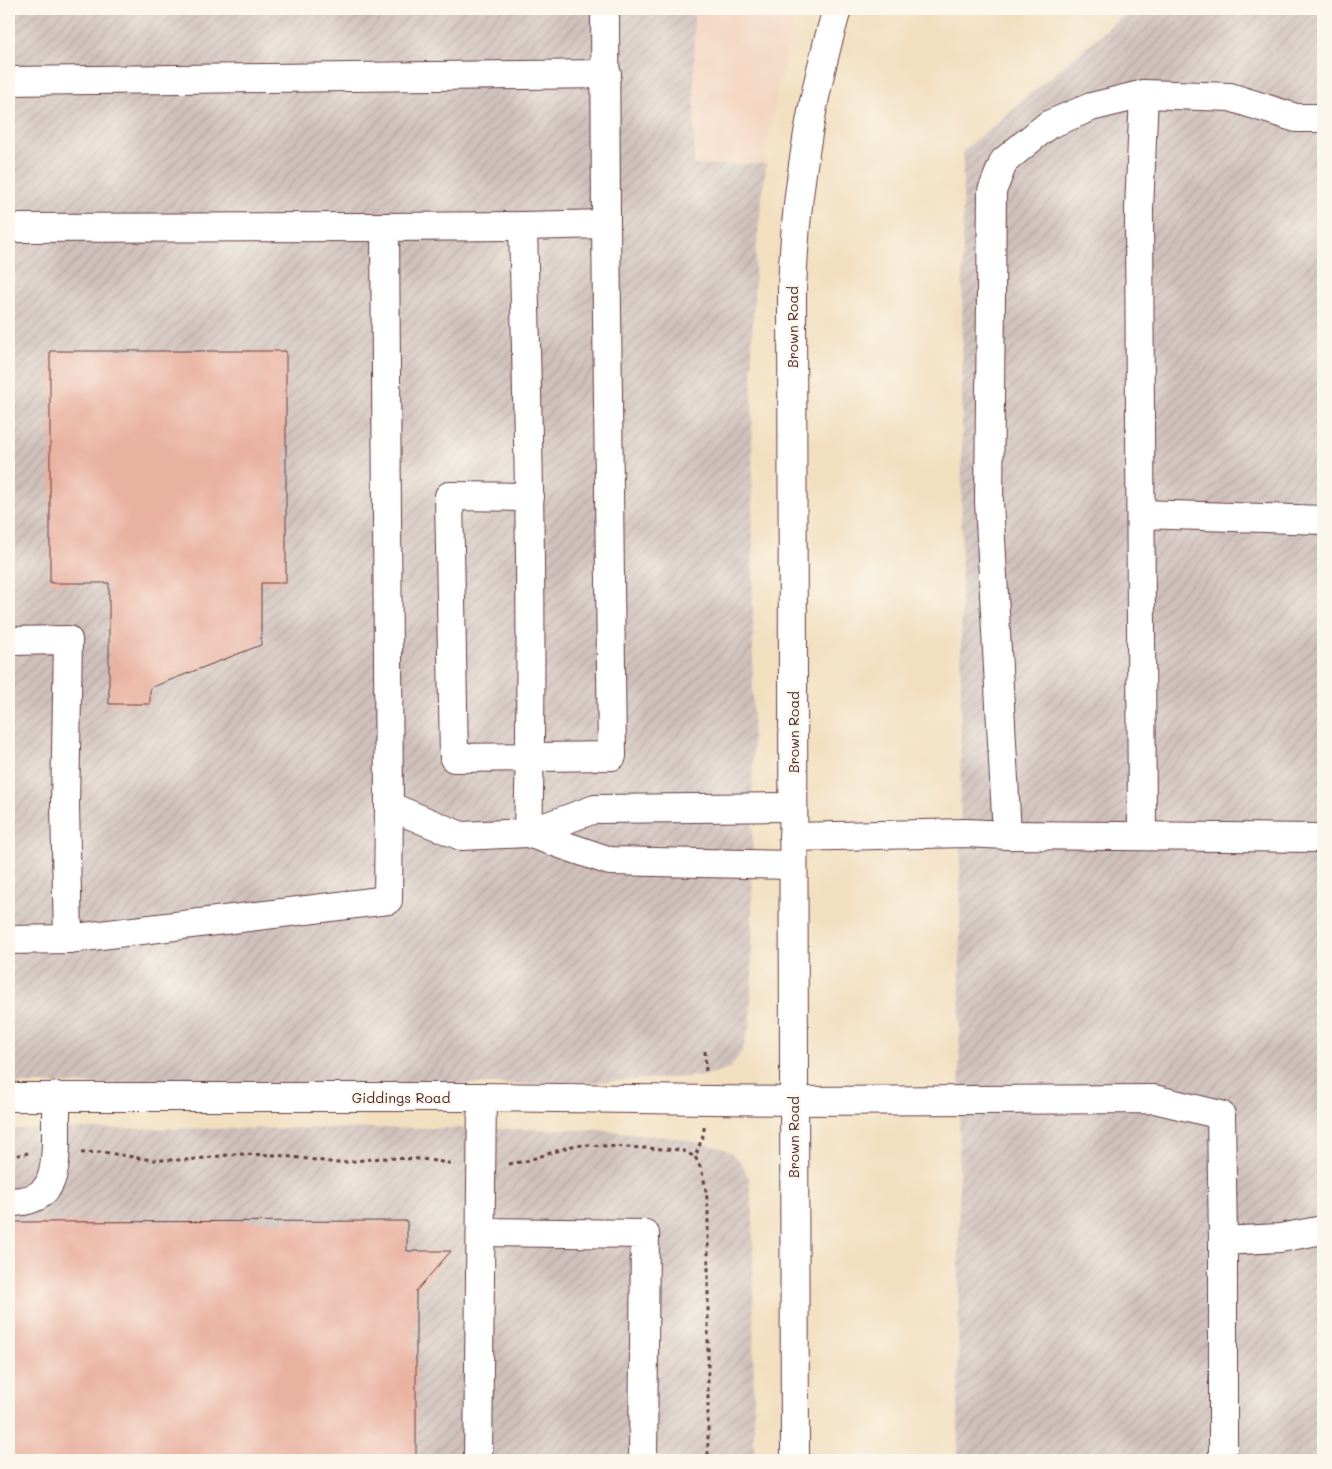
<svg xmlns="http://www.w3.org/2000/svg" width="1332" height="1469" viewBox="0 0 1332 1469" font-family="Mali,sans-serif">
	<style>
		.built { fill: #f3d4bf }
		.industrial { fill: url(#industrial-furrows) }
		.building { fill: #e9b1a0 }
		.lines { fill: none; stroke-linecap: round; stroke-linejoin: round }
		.minor-casing { stroke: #633c41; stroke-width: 30 }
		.major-casing { stroke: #633c41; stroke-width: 30 }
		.path { stroke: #633c41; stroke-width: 3; stroke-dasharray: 4 4; stroke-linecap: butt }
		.minor { stroke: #fff; stroke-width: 28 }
		.major { stroke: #fff; stroke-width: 28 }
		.labels { text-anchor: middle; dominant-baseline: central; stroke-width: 4.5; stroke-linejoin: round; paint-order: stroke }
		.street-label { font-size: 14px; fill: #4a1f2b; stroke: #fbf7ec }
	</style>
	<defs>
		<pattern id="industrial-furrows" width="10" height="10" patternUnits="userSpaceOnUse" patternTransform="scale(1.25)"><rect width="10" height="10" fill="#cfc0bb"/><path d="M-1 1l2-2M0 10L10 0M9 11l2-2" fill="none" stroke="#b3a5a1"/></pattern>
	</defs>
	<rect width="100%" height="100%" fill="#fbf7ec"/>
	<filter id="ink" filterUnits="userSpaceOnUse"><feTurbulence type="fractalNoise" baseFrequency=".02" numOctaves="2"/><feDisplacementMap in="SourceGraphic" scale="10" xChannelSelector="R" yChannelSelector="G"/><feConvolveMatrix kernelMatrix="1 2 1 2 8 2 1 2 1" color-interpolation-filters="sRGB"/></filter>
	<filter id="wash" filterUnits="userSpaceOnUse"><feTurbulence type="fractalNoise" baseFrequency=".0096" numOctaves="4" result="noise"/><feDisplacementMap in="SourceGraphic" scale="20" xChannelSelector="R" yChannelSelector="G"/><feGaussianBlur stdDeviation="1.12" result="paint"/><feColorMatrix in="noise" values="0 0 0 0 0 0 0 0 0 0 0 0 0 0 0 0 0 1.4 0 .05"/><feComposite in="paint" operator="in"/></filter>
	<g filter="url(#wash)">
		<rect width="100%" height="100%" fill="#f2dfc0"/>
		<path class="built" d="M694,9H797L786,51L767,145L766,164L694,165Z"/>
		<g class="industrial">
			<path d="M9,9H694V165L766,164L756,250L752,340L753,630L752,976L750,1025L742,1051L730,1068L704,1076L561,1084H9Z"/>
			<path d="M1131,9H1323V1460H958L963,151Z"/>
			<path d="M441,1128L601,1130L677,1138L721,1148L730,1152L741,1162L749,1178L753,1214L754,1460H9V1129Z"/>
		</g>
		<g id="blocks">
			<g class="building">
				<path d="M50,351H286V583H261V645L150,688V704H109V583H50Z"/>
				<path d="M407,1221V1251H451L416,1291V1460H9V1222Z"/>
			</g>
		</g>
	</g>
	<g filter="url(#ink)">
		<use href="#blocks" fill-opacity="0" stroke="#633c41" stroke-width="1"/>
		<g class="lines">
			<g class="minor-casing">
				<g id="minor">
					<path d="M9,81L607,74"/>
					<path d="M9,228L385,227"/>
					<path d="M530,497L449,496L454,758L612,756L606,224L605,9"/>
					<path d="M1141,514L1323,520"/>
					<path d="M9,641L68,640L65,806L68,939"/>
					<path d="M389,806L461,836L528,833C534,631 528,428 523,226L606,224"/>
					<path d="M528,833L610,861L793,865"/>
					<path d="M528,833L595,809L793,807"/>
					<path d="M1007,835L989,502L992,191L1004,161L1048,125L1091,107L1144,94L1230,97L1296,118H1323"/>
					<path d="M1142,836L1139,210L1144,94"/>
					<path d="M793,837L966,833L1007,835L1323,838"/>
					<path d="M9,940L68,939L388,900L389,806L385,227L523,226"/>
					<path d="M9,1097H482L793,1101L1154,1099L1221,1115L1223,1241"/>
					<path d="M9,1202C51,1202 55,1179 56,1143C56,1127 56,1112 56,1096"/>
					<path d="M481,1232L645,1234L643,1460"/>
					<path d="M478,1460L482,1097"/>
					<path d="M1223,1460V1241L1280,1238L1323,1230"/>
				</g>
			</g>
			<g class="major-casing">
				<path id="major" d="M795,1460L792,291C795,195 810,101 837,9"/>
			</g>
			<g class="path">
				<path d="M705,1051L706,1073"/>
				<path d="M704,1127V1133L695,1157C705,1173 706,1191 708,1208V1460"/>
				<path d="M81,1153L102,1152L152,1160H189L235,1154L277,1155L338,1163L381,1158L422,1159L455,1164"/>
				<path d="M9,1157L28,1153"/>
				<path d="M509,1164L526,1161L572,1146L588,1145L682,1150L695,1157"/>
			</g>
			<use href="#minor" class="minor"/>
			<use href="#major" class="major"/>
		</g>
	</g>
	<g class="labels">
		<g class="street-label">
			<text transform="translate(792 327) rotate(-90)">Brown Road</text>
			<text transform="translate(793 732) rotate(-90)">Brown Road</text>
			<text x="401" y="1097">Giddings Road</text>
			<text transform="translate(793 1137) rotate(-90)">Brown Road</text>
		</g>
	</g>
	<rect width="1332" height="1469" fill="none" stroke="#fbf7ec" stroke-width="30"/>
</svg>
